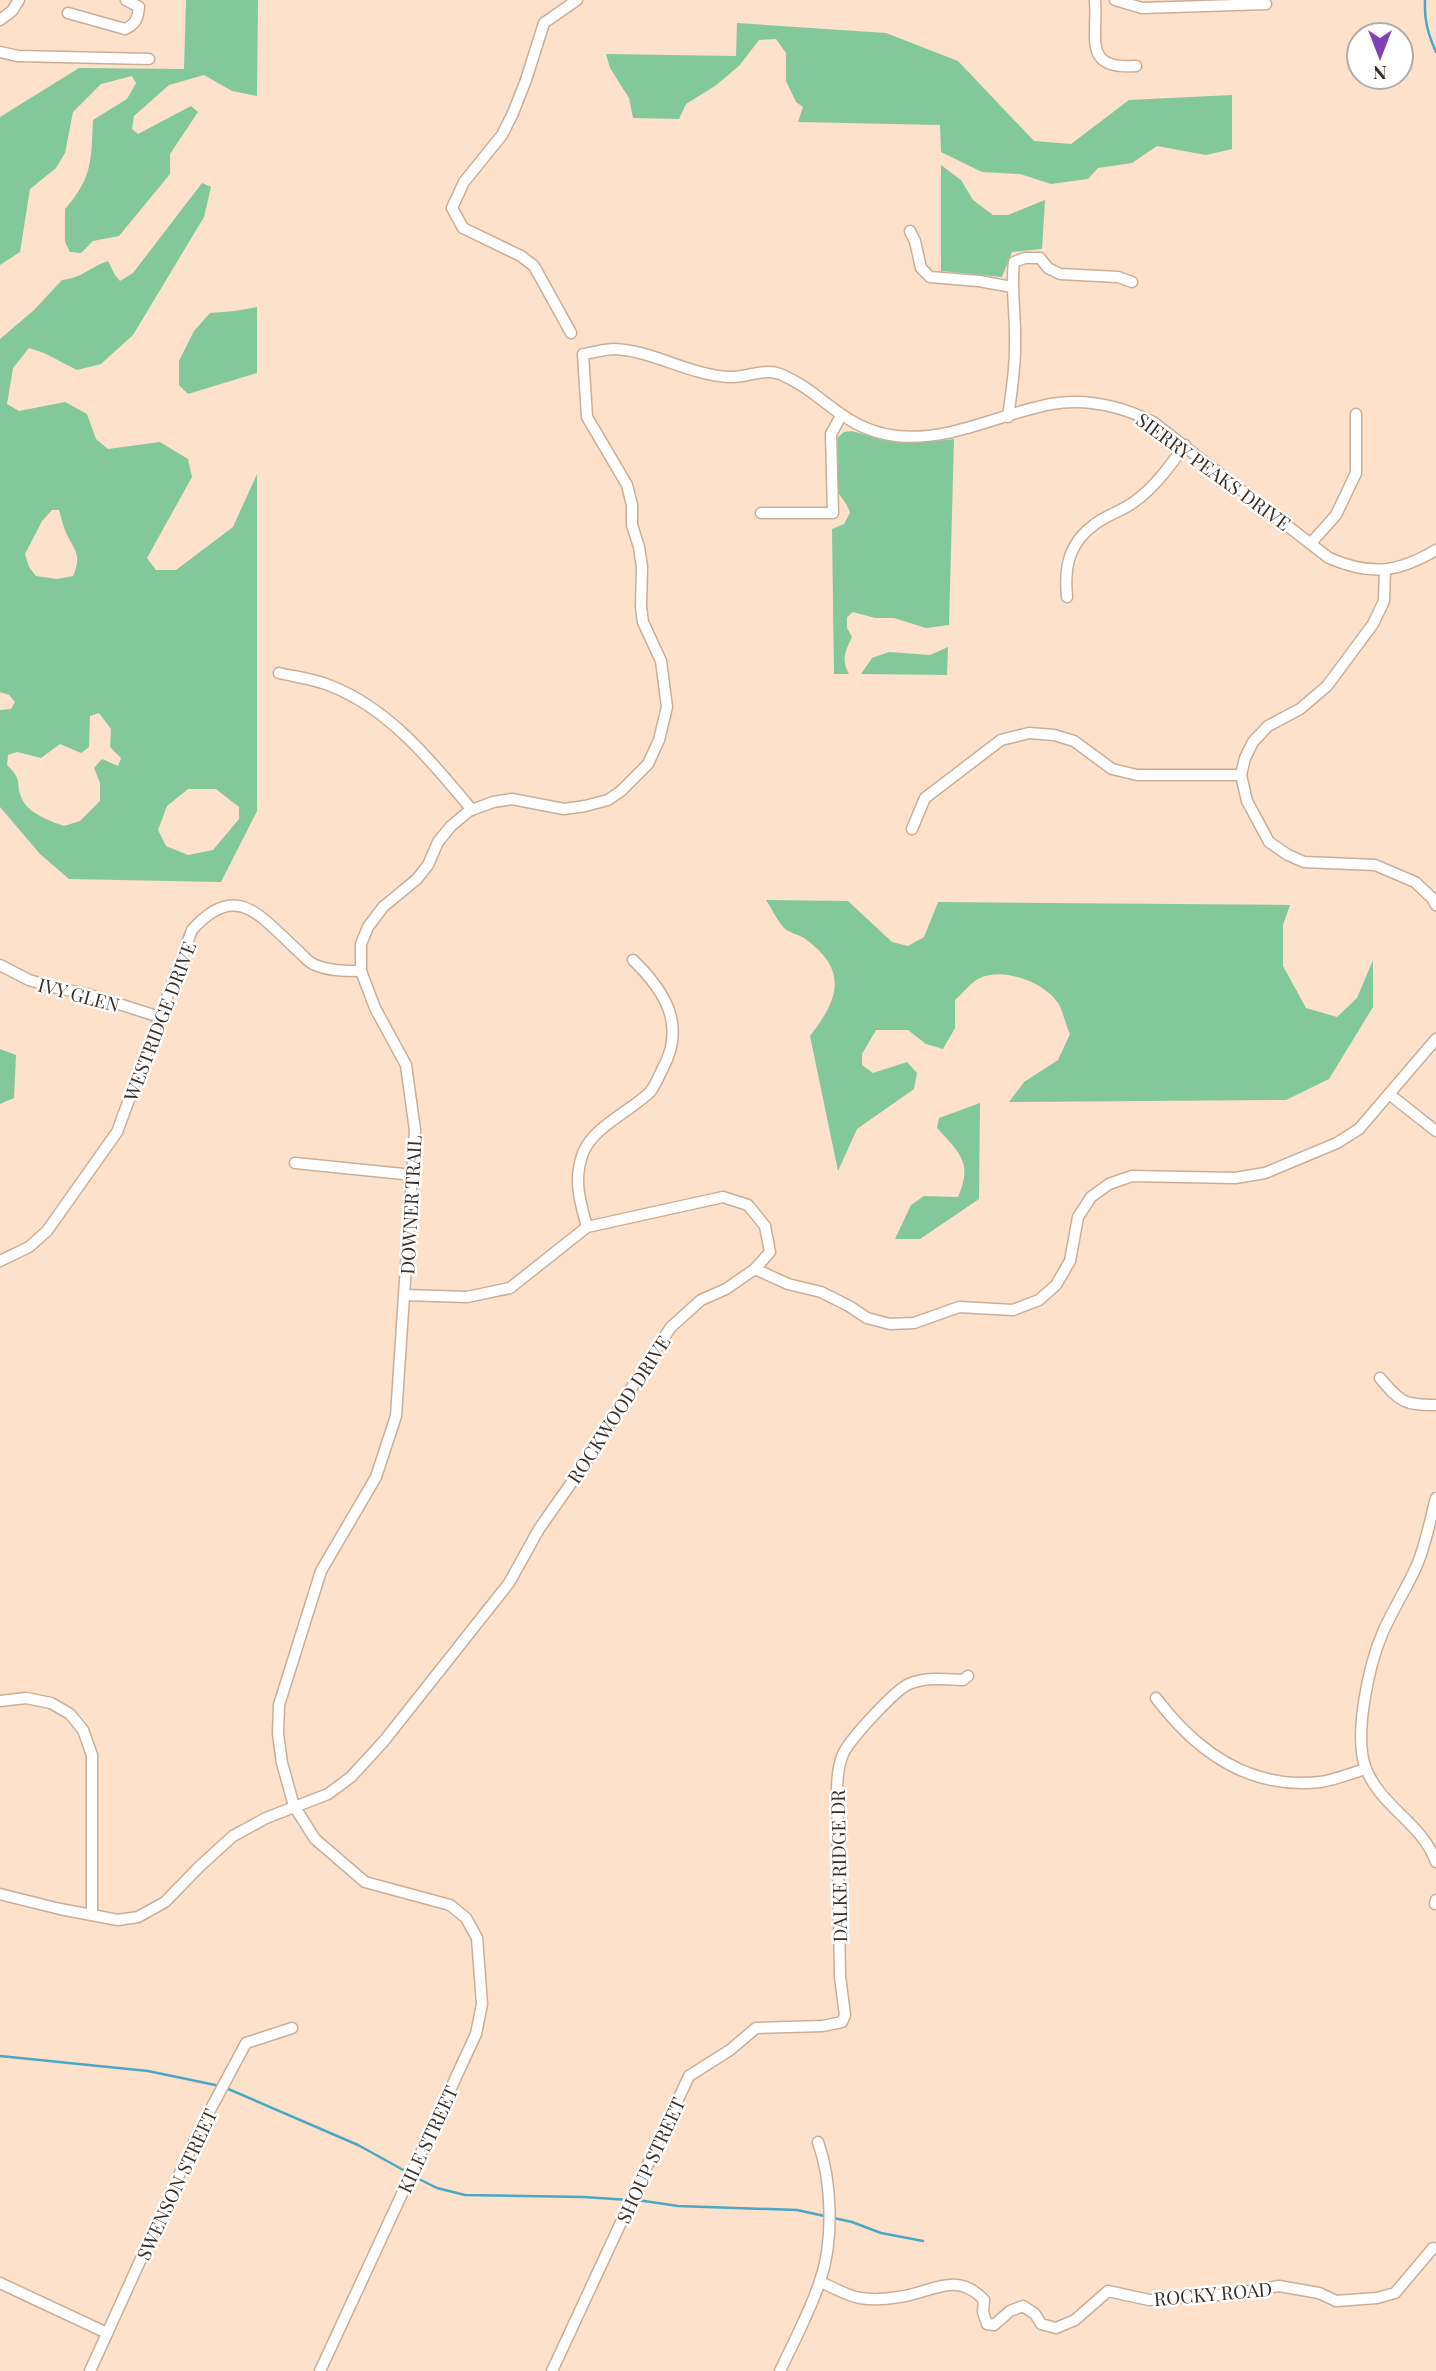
<svg xmlns="http://www.w3.org/2000/svg" width="1436" height="2371" viewBox="0 0 1436 2371" font-family="'Playfair Display',serif">
	<style>
		.forest { fill: #82c89b; fill-rule: evenodd }
		.lines { fill: none; stroke-linecap: round; stroke-linejoin: round }
		.stream { stroke: #4ba7c5; stroke-width: 2.5 }
		.street-casing { stroke: #c9af99; stroke-width: 13 }
		.street { stroke: #fff; stroke-width: 10 }
		.labels { text-anchor: middle; dominant-baseline: central; stroke-width: 5; stroke-linejoin: round; paint-order: stroke }
		.street-label { font-size: 19px; fill: #3a2f27; stroke: #fff }
	</style>
	<rect width="100%" height="100%" fill="#fde1ca"/>
	<g class="forest">
		<path d="M186,0H258L257,96L232,91L204,75L169,85L134,116L132,129L138,134L191,106L198,112L170,154V174L119,236L93,241L81,253L70,252L65,242V209C93,177 91,160 93,120L127,99L136,83L132,76L101,84L73,112L65,153L56,168L30,189L20,252L0,265V117L79,68L184,69Z"/>
		<path d="M737,23L886,33L958,61L1034,141L1071,144L1129,100L1232,95V149L1206,155L1157,146L1132,163L1098,168L1088,179L1051,184L1020,174L982,172L941,152L940,125L798,122L803,107L796,102L786,81V53L776,39L759,40L739,66L715,86L686,104L679,119L633,118L629,98L610,68L606,54L736,56Z"/>
		<path d="M941,165L961,180L973,200L993,215H1008L1045,200L1042,249L1012,252L1002,277L941,271Z"/>
		<path d="M202,183L211,187L204,217L133,335L101,364L77,370L44,353L29,348L13,368L7,404L19,411L65,402L87,414L96,439L108,449L160,442L188,459L192,477L147,558L156,570H176L233,527L257,474V811L221,882L69,879L40,854L0,807V710L11,709L15,702L9,695L0,692V339L34,310L62,280C82,278 90,267 108,261L115,275L120,281L133,273ZM52,510H59C61,517 63,526 66,533C75,551 82,555 73,576L57,579L36,576L29,567L25,554L42,521ZM99,713L111,729L110,747L121,758L118,766L102,759L94,768L100,783V801L80,821L64,826C50,821 29,814 22,799C14,782 25,783 7,765L8,755L17,752L41,758L60,744L81,753L89,747L90,716ZM188,789H216L239,807V819L213,850L188,855L166,846L158,830L167,806Z"/>
		<path d="M257,307V373L188,394L179,385V361L194,331L210,313L235,311Z"/>
		<path d="M852,431C895,444 910,444 954,439L949,625L926,628L894,618H875L853,612L847,617V628L852,637C845,652 841,659 849,674H834L832,529L844,524L850,513C847,502 840,498 836,488L838,437L844,432Z"/>
		<path d="M948,647L947,675L861,674L872,658L889,652L930,655Z"/>
		<path d="M766,900L848,901L892,942L908,946L924,937L938,902L1290,905L1283,925V966L1306,1008L1337,1017L1357,998L1373,960V1007L1329,1079L1286,1100L1009,1102L1024,1082L1058,1060L1070,1034C1066,1026 1062,1008 1058,1003C1044,982 1003,967 980,978C971,982 963,993 955,1000V1028L943,1049L926,1044L908,1030H876L862,1054V1065L873,1073L907,1062L917,1073L914,1089L857,1129L838,1171L810,1036C839,999 849,970 804,938C798,934 789,933 784,928C777,920 772,909 766,900Z"/>
		<path d="M0,1049L16,1055L14,1098L0,1104Z"/>
		<path d="M980,1103L979,1199L920,1239H895L911,1205L924,1196L958,1197C973,1163 960,1153 937,1128L939,1118Z"/>
	</g>
	<g class="lines">
		<g class="stream">
			<path d="M1425,0C1424,20 1428,34 1436,52"/>
			<path d="M0,2056L148,2071L220,2086"/>
			<path d="M226,2088L358,2145L407,2172"/>
			<path d="M413,2176L437,2188L465,2195L584,2197L644,2201L678,2206L797,2210L852,2222L881,2233L923,2241"/>
		</g>
		<g class="street-casing">
			<g id="street">
				<path d="M1095,0C1098,38 1082,70 1136,66"/>
				<path d="M1115,0L1142,8L1266,4"/>
				<path d="M68,13L125,29C136,24 138,18 139,7L126,0"/>
				<path d="M0,20L12,11L19,0"/>
				<path d="M0,52L18,56L149,59"/>
				<path d="M910,231L915,241L921,268L930,277L979,281L1012,287"/>
				<path d="M571,333L534,266L521,256L463,228L452,208L464,182L502,135L513,113L526,80L544,23L577,0"/>
				<path d="M1008,417C1012,389 1016,362 1015,334C1015,310 1011,286 1014,262L1025,258H1040L1048,268L1060,274L1118,277L1132,282"/>
				<path d="M761,513H833L831,434L841,416"/>
				<path d="M1311,543L1336,515L1356,473V414"/>
				<path d="M1385,570L1384,601L1373,624L1327,686L1300,709L1268,726L1253,742L1245,758L1241,775L1247,801L1269,842L1288,855L1304,862L1375,865L1415,882L1432,898L1436,905"/>
				<path d="M1067,597C1064,566 1069,543 1095,524C1107,515 1122,511 1134,502C1155,487 1170,466 1185,445"/>
				<path d="M279,673C296,677 315,679 331,686C390,709 433,763 472,810"/>
				<path d="M912,829L925,798L1001,740L1029,733L1054,735L1074,741L1112,769L1137,775H1241"/>
				<path d="M0,965L29,980L57,988L87,994L160,1017"/>
				<path d="M1389,1094L1436,1131"/>
				<path d="M295,1163L413,1175"/>
				<path d="M587,1227C580,1202 573,1179 583,1153C593,1127 631,1111 650,1092C655,1086 659,1076 663,1068C686,1025 665,991 633,960"/>
				<path d="M0,1261L29,1247L47,1231L117,1132L192,930C236,880 260,916 297,950C302,954 307,961 313,964C328,971 345,971 361,971"/>
				<path d="M755,1269L788,1284L821,1292L849,1306L867,1318L890,1324L914,1323L959,1307L1013,1310L1039,1300L1056,1285L1070,1261L1078,1217L1091,1197L1109,1184L1132,1176L1235,1178L1265,1173L1337,1143L1359,1129L1436,1039"/>
				<path d="M1380,1378C1400,1402 1404,1405 1436,1405"/>
				<path d="M1436,1498C1430,1520 1426,1544 1417,1565C1407,1588 1393,1609 1383,1632C1369,1664 1353,1736 1366,1769C1382,1808 1422,1823 1436,1862"/>
				<path d="M1156,1698C1196,1751 1249,1790 1320,1782C1335,1780 1351,1773 1366,1769"/>
				<path d="M0,1701L26,1698L51,1703L70,1714L83,1730L92,1755V1915"/>
				<path d="M0,1894L60,1909L118,1920L138,1917L165,1902L200,1866L233,1836L266,1818L328,1794L351,1777L384,1741L509,1583L539,1529L586,1462L647,1363L671,1327L701,1300L726,1289L755,1269L770,1252L765,1226L748,1205L723,1197L587,1227L510,1288L467,1297L404,1295"/>
				<path d="M1435,1904L1436,1900"/>
				<path d="M820,2282C833,2287 847,2296 860,2298C872,2300 887,2299 899,2297C931,2293 956,2270 984,2300L983,2312L987,2324L994,2325L1010,2311L1023,2306L1035,2314L1041,2324L1056,2328L1075,2320L1108,2291L1149,2300L1231,2294L1279,2286L1319,2293L1336,2301L1377,2298L1395,2293L1433,2248"/>
				<path d="M0,2283L107,2333"/>
				<path d="M90,2371L200,2129L246,2043L292,2028"/>
				<path d="M320,2371L476,2034L482,2004L477,1938L466,1918L450,1905L365,1882L315,1839L294,1806L282,1763L278,1734L279,1705L321,1571L376,1477L396,1416L415,1130L406,1065L375,1008L361,971V944L368,927L383,907L417,879L428,865L438,842L451,826L469,811L493,802L512,799L564,809L585,806L608,800L621,791L648,764L659,740L667,707L661,661L643,622L641,607L642,567L639,547L632,525V505L627,485L587,417L583,354C593,353 604,349 614,349C651,350 690,375 728,377C745,378 764,368 780,374C824,392 841,429 896,436C950,442 999,414 1051,404C1087,398 1121,406 1153,422L1329,558C1371,576 1397,573 1436,550"/>
				<path d="M552,2371L689,2076L730,2050L756,2028L823,2026L842,2022L845,2015L840,1977L837,1791C837,1778 838,1766 843,1754C850,1739 895,1690 909,1684C926,1677 945,1679 963,1680L968,1676"/>
				<path d="M780,2371C794,2341 810,2312 820,2281C834,2241 832,2181 818,2142"/>
			</g>
		</g>
		<use href="#street" class="street"/>
	</g>
	<g class="labels">
		<g class="street-label">
			<text transform="translate(1214 471) rotate(36)">SIERRY PEAKS DRIVE</text>
			<text transform="translate(79 994) rotate(15)">IVY GLEN</text>
			<text transform="translate(159 1021) rotate(-69)">WESTRIDGE DRIVE</text>
			<text transform="translate(410 1205) rotate(-87)">DOWNER TRAIL</text>
			<text transform="translate(618 1409) rotate(-57)">ROCKWOOD DRIVE</text>
			<text transform="translate(838 1866) rotate(-91)">DALKE RIDGE DR</text>
			<text transform="translate(427 2139) rotate(-65)">KILE STREET</text>
			<text transform="translate(650 2160) rotate(-65)">SHOUP STREET</text>
			<text transform="translate(176 2184) rotate(-65)">SWENSON STREET</text>
			<text transform="translate(1213 2293) rotate(-5)">ROCKY ROAD</text>
		</g>
	</g>
	<g transform="translate(1380 56) rotate(180)"><circle r="33" fill="#ffffff" stroke="#b0aca9" stroke-width="2"/>
	<path d="M0-5L12 26L0 18L-12 26Z" fill="#8041b6"/>
	<text y="-10" font-size="19" font-weight="bold" text-anchor="middle" fill="#3a2f27">N</text>
	</g>
</svg>
